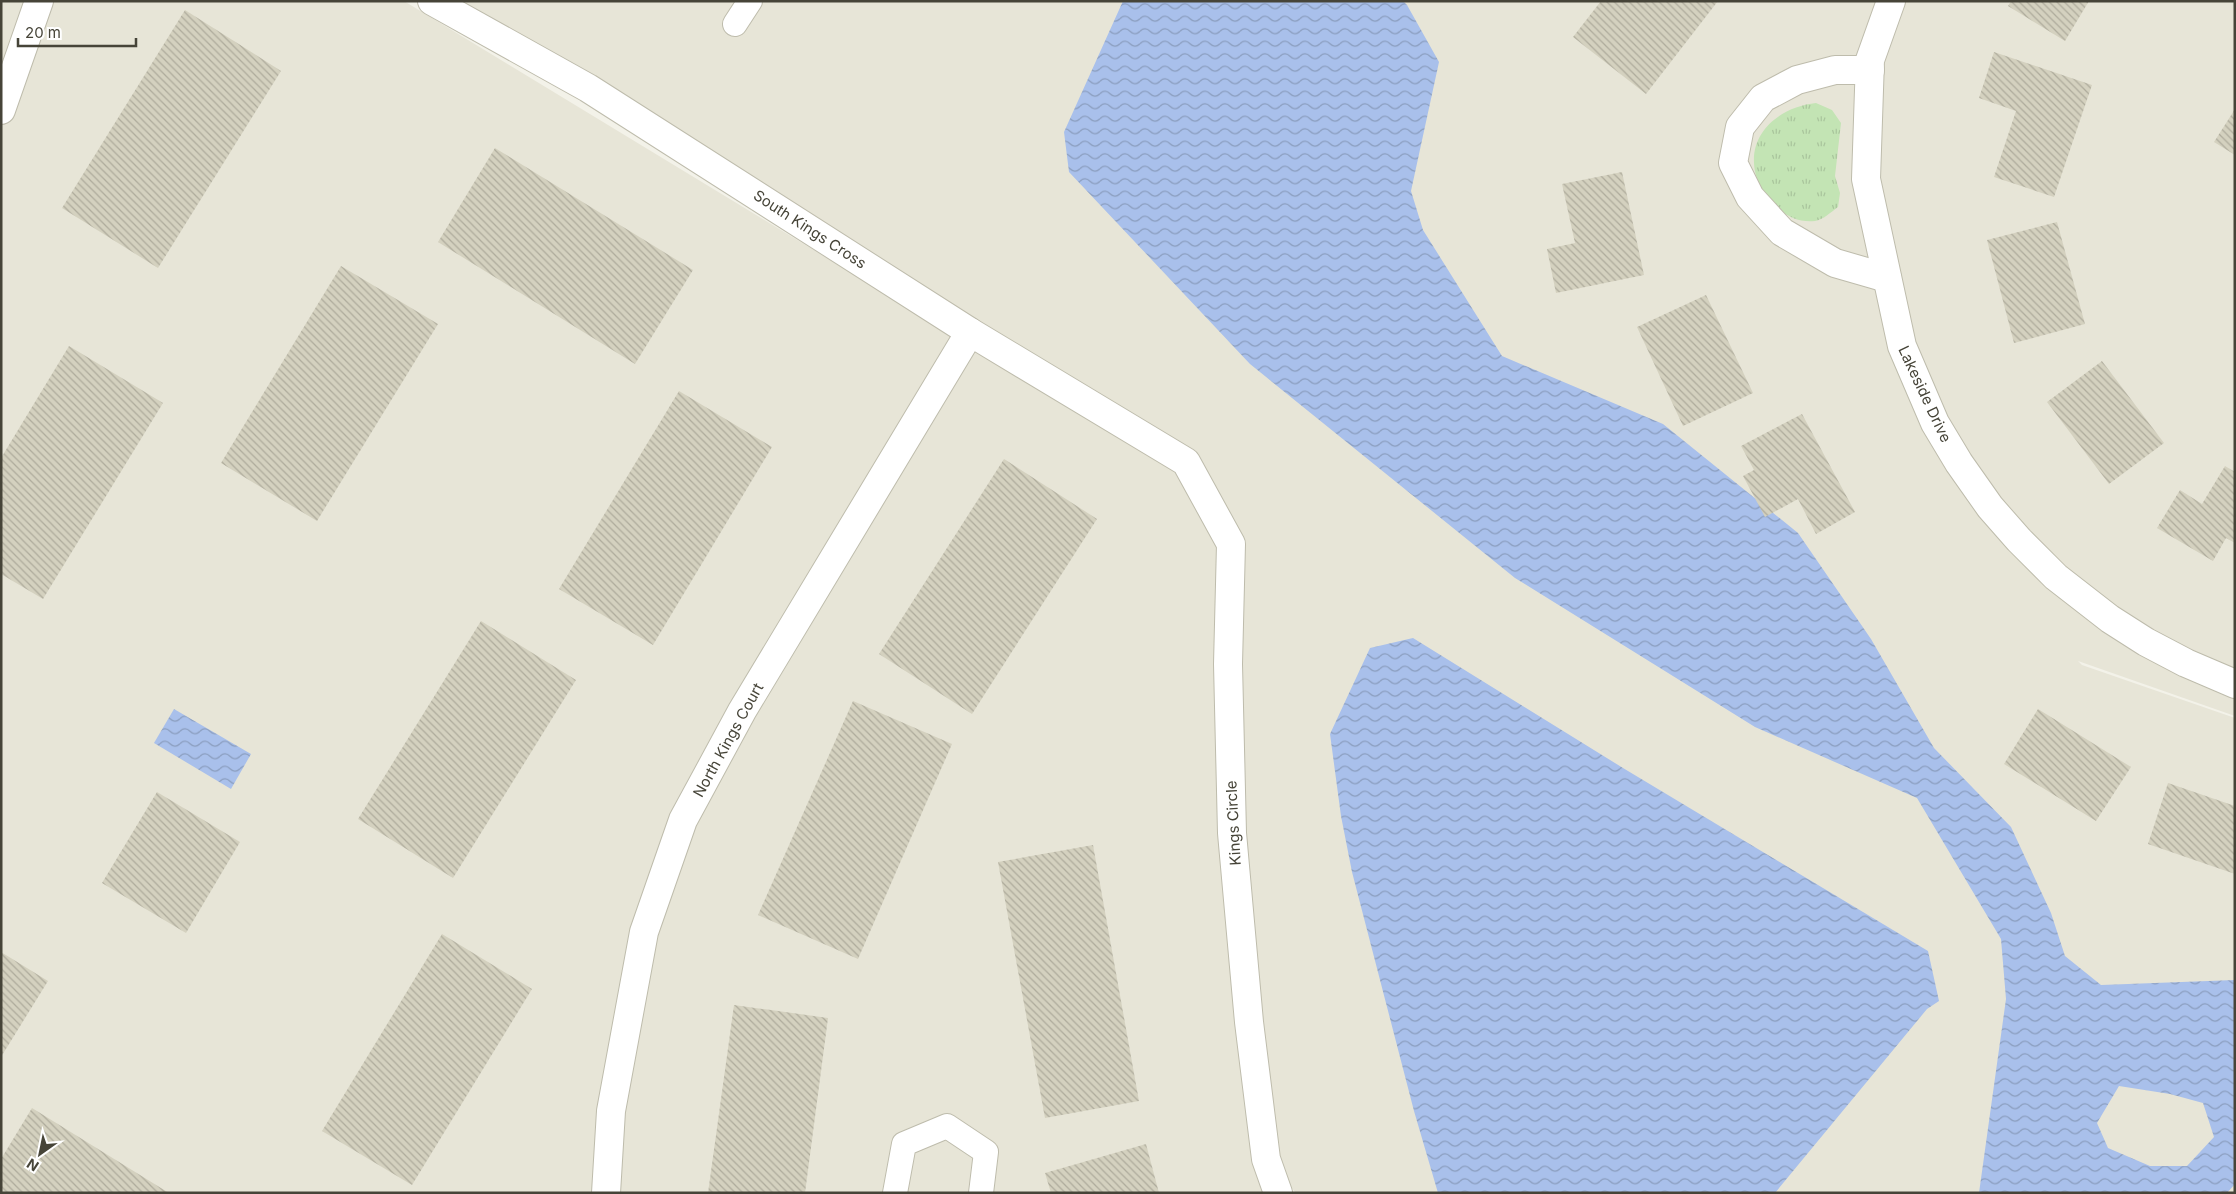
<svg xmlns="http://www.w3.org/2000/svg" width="2236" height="1194" viewBox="0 0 2236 1194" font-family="Inter,sans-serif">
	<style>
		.residential { fill: #e7e5d7 }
		.grass { fill: url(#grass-tufts) }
		.water { fill: url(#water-waves); fill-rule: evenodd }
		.building { fill: url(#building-back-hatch) }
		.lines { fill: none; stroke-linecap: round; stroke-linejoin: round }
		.service-casing { stroke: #bebcac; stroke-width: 26 }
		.minor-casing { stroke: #bebcac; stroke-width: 30 }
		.service { stroke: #fff; stroke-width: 24 }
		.minor { stroke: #fff; stroke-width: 28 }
		.labels { text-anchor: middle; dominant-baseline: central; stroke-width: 4; stroke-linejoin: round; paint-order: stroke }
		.street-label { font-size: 15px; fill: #464438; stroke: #fff }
	</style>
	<defs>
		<pattern id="grass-tufts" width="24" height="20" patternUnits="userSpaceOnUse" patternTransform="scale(1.25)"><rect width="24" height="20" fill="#c3e4b4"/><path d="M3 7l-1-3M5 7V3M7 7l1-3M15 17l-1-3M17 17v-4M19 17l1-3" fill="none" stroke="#a9c59c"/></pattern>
		<pattern id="water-waves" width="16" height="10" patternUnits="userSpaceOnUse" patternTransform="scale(1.25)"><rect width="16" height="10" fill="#a9c0eb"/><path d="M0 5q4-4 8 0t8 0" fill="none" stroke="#8b9ebf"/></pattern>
		<pattern id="building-back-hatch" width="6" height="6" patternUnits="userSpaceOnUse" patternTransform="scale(1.25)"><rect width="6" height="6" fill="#d4d1bf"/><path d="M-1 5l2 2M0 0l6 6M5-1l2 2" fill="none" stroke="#aeab9c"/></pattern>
	</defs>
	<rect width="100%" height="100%" fill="#f3f2e9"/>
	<g class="residential">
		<path d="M1,1H404L1179,472L1221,547L1257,1149L1294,1193H1Z"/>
		<path d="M421,1H2235V716L2078,661L2082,665L2235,718V1193H1296L1266,1159L1232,833L1231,544L1186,462Z"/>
	</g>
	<path class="grass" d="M1816,103L1832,110L1841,123L1835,176L1840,193L1838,207C1831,212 1823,220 1815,221C1784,225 1755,192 1754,163C1752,128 1785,106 1816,103Z"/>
	<g class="water">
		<path d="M1123,1H1403L1407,5L1439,62L1411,191L1423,230L1502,356L1663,424L1798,533L1871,639L1934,748L2011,827L2051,913L2065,956L2101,985L2235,980V1184L2227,1193H1979L2006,999L2001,939L1917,798L1755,727L1515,578L1250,364L1069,172L1064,132ZM2119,1086L2170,1094L2203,1103L2214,1137L2187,1166H2150L2108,1148L2097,1123Z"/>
		<path d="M1413,638L1623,768L1928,951L1939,1001L1927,1009L1775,1193H1438L1414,1111L1352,872L1341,816L1330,734L1370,648Z"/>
		<path d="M174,709L251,754L231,789L154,743Z"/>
	</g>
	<g class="building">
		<path d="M1601,1H1718L1646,94L1573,37Z"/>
		<path d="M2011,1H2089L2065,41L2008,6Z"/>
		<path d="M185,10L281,71L158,268L62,208Z"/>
		<path d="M1994,52L2092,85L2054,197L1994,177L2016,111L1979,98Z"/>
		<path d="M2235,109V155L2214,142Z"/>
		<path d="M495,148L693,270L635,364L438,242Z"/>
		<path d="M1622,172L1644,275L1556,293L1547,249L1575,243L1562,184Z"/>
		<path d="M2057,222L2085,324L2014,343L1987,240Z"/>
		<path d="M341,266L438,324L317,521L221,463Z"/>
		<path d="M1706,295L1753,393L1683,426L1637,327Z"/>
		<path d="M69,346L163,403L43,599L1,574V458Z"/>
		<path d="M2102,361L2164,443L2109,484L2047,402Z"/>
		<path d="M679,391L772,447L653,645L559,589Z"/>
		<path d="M1802,414L1855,512L1816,534L1798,499L1765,517L1743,476L1754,470L1741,446Z"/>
		<path d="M1004,459L1097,519L972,714L879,654Z"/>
		<path d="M2225,466L2235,472V543L2226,538L2213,561L2157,528L2180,490L2202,504Z"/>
		<path d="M481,621L576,680L453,878L358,819Z"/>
		<path d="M853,701L952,744L858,959L758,915Z"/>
		<path d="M2038,709L2131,767L2096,821L2004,764Z"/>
		<path d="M2168,783L2235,806V874L2148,844Z"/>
		<path d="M157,792L240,842L186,933L102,883Z"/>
		<path d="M1093,845L1139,1101L1045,1118L998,862Z"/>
		<path d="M442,934L532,989L412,1185L322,1131Z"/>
		<path d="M1,952L48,981L1,1057Z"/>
		<path d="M734,1005L828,1018L805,1193H708Z"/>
		<path d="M32,1108L169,1193H1V1159Z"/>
		<path d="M1146,1144L1159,1193H1051L1045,1173Z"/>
	</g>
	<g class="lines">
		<g class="service-casing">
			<g id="service">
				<path d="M735,24L750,1"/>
				<path d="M895,1193L904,1144L947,1126L986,1152L981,1193"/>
			</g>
		</g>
		<g class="minor-casing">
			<g id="minor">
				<path d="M432,1L588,88L970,332L1186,462L1231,544L1228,664L1232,833L1249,1022L1266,1159L1278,1193"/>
				<path d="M1891,1L1870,60L1866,179L1902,346L1935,423L1959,463L1990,507L2019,540L2056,577L2110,619L2146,642L2186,663L2235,684"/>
				<path d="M1870,70H1835L1797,80L1763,98L1740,127L1733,163L1750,197L1782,232L1835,263L1887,278"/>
				<path d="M1,110L39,1"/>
				<path d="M606,1193L611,1111L644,932L683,820L742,711L970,332"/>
			</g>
		</g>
		<use href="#service" class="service"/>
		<use href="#minor" class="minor"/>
	</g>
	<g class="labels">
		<g class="street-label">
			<text transform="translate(810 229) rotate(33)">South Kings Cross</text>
			<text transform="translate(1925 394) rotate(65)">Lakeside Drive</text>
			<text transform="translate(728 740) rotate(-61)">North Kings Court</text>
			<text transform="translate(1233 823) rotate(-93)">Kings Circle</text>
		</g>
	</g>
	<rect width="2236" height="1194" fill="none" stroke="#464438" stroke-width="5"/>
	<g transform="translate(40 1154) rotate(213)" stroke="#ffffff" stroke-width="4" paint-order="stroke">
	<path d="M0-4L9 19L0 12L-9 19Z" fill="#464438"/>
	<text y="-8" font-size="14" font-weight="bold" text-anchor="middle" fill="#464438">N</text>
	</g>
	<path d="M18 38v8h118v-8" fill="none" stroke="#464438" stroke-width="2.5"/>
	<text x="25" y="38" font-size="15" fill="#464438" stroke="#ffffff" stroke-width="4" paint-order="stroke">20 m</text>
</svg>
